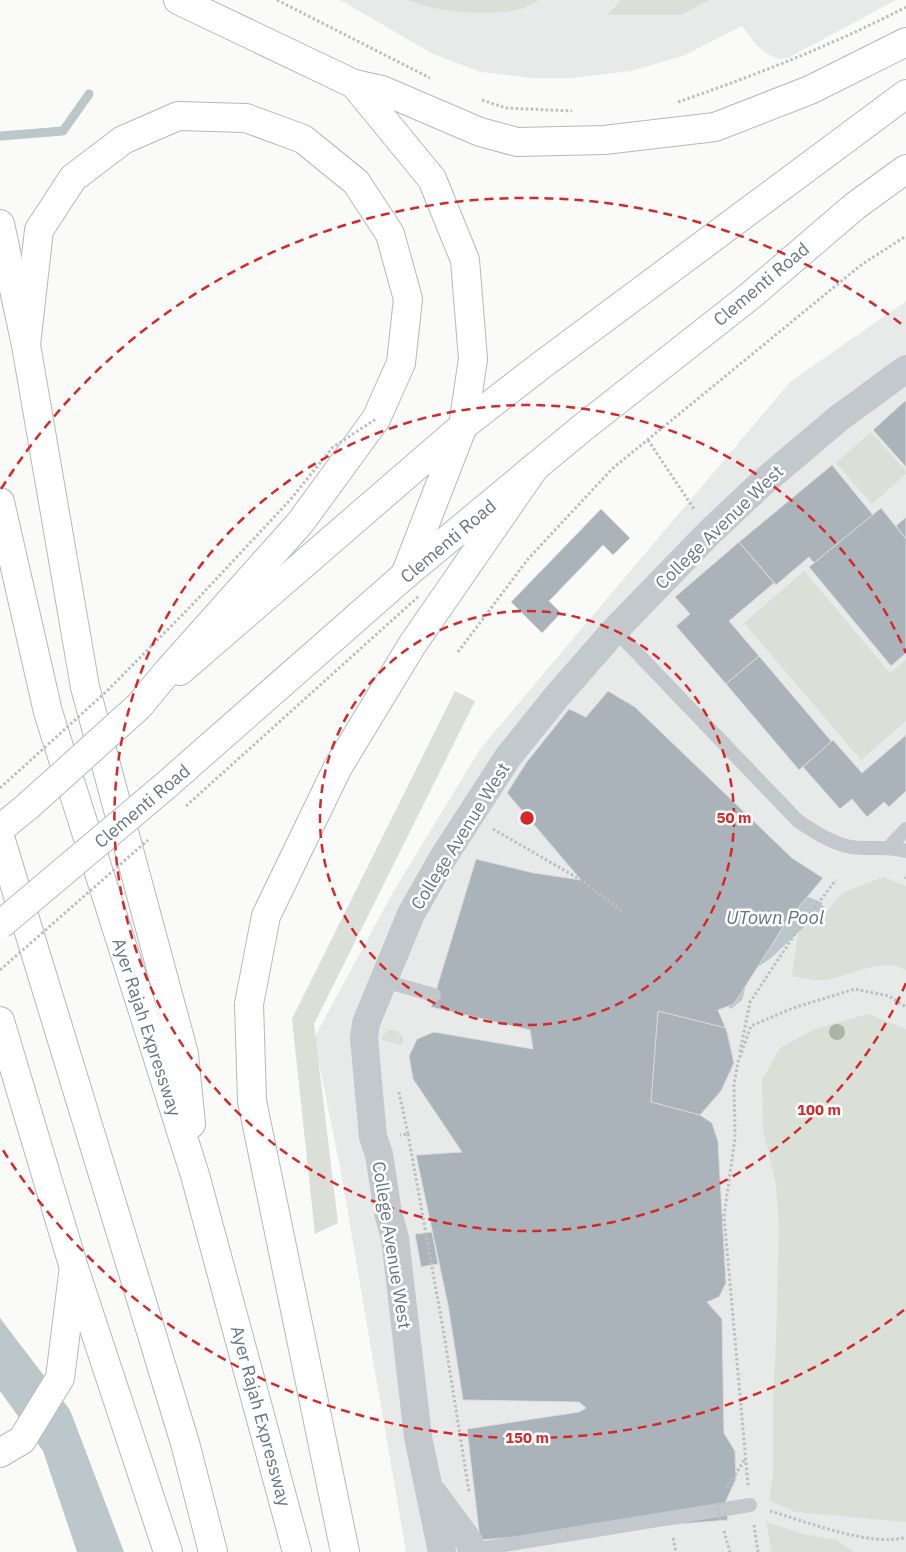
<svg xmlns="http://www.w3.org/2000/svg" width="906" height="1552" viewBox="0 0 906 1552" font-family="'IBM Plex Sans',sans-serif">
	<style>
		.built { fill: #e8e9e9 }
		.green { fill: #dadfd7 }
		.water { fill: #bbc7cb }
		.lines { fill: none; stroke-linecap: round; stroke-linejoin: round }
		.stream { stroke: #bbc7cb; stroke-width: 9 }
		.building { fill: #aab3b9; stroke: #dcdcda }
		.primary-casing { stroke: #b5babe; stroke-width: 30 }
		.motorway-casing { stroke: #b4b9bd; stroke-width: 30 }
		.path { stroke: #bbbfc2; stroke-width: 3; stroke-dasharray: 2.5 2.5; stroke-linecap: butt }
		.service { stroke: #c3c8cc; stroke-width: 14 }
		.minor { stroke: #c3c8cc; stroke-width: 28 }
		.primary { stroke: #fff; stroke-width: 28 }
		.motorway { stroke: #fff; stroke-width: 28 }
		.primary-bridge-casing { stroke: #b5babe; stroke-width: 30; stroke-linecap: butt }
		.path-bridge { stroke: #bbbfc2; stroke-width: 3; stroke-dasharray: 2.5 2.5; stroke-linecap: butt }
		.primary-bridge { stroke: #fff; stroke-width: 28 }
		.tree { fill: #aab4a7 }
		.ring { fill: none; stroke: #d62828; stroke-width: 2.5; stroke-dasharray: 9 6 }
		.labels { text-anchor: middle; dominant-baseline: central; stroke-width: 5; stroke-linejoin: round; paint-order: stroke }
		.street-label { font-size: 18px; fill: #657683; stroke: #fff }
		.water-label { font-size: 19px; font-style: italic; fill: #60757c; stroke: #fff }
		.centre { fill: #d62828; stroke: #fff; stroke-width: 2.5 }
		.ring-label { font-size: 15px; text-anchor: middle; font-weight: bold; fill: #d62828; stroke: #fff; stroke-width: 5; stroke-linejoin: round; paint-order: stroke }
	</style>
	<rect width="100%" height="100%" fill="#fafaf8"/>
	<g class="built">
		<path d="M340,0H896L788,58L779,59L769,55L757,46L742,26L683,56L631,71L572,78H531L481,72L433,54Z"/>
		<path d="M906,301V1552H406L340,1167L314,1038L392,894L480,749L790,382Z"/>
	</g>
	<g class="green">
		<path d="M408,0H540C531,4 521,10 511,11C480,15 437,13 408,0Z"/>
		<path d="M621,0H709L681,15H608Z"/>
		<path d="M871,432L906,471V474L872,504L836,463Z"/>
		<path d="M804,571L890,673L906,660V721L861,760L744,623Z"/>
		<path d="M455,691L475,701L314,1024L338,1223L315,1234L292,1019Z"/>
		<path d="M883,877L906,886V970C880,954 843,981 819,980C810,980 800,977 792,976L799,928L822,916L844,892Z"/>
		<path d="M868,1014L906,1029V1522L795,1512L769,1500L773,1474V1400L776,1343L779,1225L776,1184L763,1130L762,1080L780,1048L815,1029Z"/>
		<path d="M390,1030L397,1031L403,1037L402,1045L382,1040L383,1035Z"/>
		<path d="M766,1522L804,1534L837,1540L854,1552H772Z"/>
	</g>
	<g class="water">
		<path d="M806,896L823,903L821,904L825,907L771,958L749,973L742,1000L731,1009L723,1003L709,945Z"/>
		<path d="M0,1318L70,1410L124,1552H77L43,1451L0,1391Z"/>
	</g>
	<g class="lines">
		<path class="stream" d="M1,136L63,131L89,94"/>
	</g>
	<g class="building">
		<path d="M906,400V467L873,430Z"/>
		<path d="M832,465L873,515L814,563L809,557L776,585L739,542Z"/>
		<path d="M881,508L906,539V653L891,666L809,567Z"/>
		<path d="M601,509L630,538L613,555L603,545L549,601L561,613L542,633L511,602Z"/>
		<path d="M906,517V539L896,526Z"/>
		<path d="M739,542L774,583L729,621L759,656L726,684L676,626L690,614L675,597Z"/>
		<path d="M759,656L832,742L799,770L726,684Z"/>
		<path d="M608,691L635,707L792,858L823,878L787,921L734,1004L718,1010L728,1034L734,1063L721,1091L700,1115L712,1123L718,1141L726,1283L719,1297L707,1302L722,1319L724,1433L735,1451L736,1479L725,1503L728,1520L480,1540L467,1429L579,1412L586,1408L579,1402L463,1400L448,1305L416,1155L462,1152L413,1079L409,1056L417,1039L434,1032L533,1049L530,1030L431,1007L476,859L534,873L581,880L507,793L526,763L569,709L586,717Z"/>
		<path d="M906,735V791L889,807L884,802L867,817L852,799L840,809L803,767L833,740L862,773Z"/>
		<path d="M658,1011L726,1028L734,1063L721,1091L700,1115L651,1102Z"/>
		<path d="M432,1232L438,1264L421,1267L415,1234Z"/>
	</g>
	<g class="lines">
		<g class="primary-casing">
			<g id="primary">
				<path d="M180,671L463,426L539,367L906,94"/>
				<path d="M164,787L405,575L581,429L750,296L855,206L906,169"/>
				<path d="M0,829L28,806"/>
			</g>
		</g>
		<g class="motorway-casing">
			<g id="motorway">
				<path d="M178,0L354,84L382,90L480,132L517,142L604,140L715,127L810,90L906,42"/>
				<path d="M354,84L432,179L465,260L473,359L463,426L405,575"/>
				<path d="M0,224L26,345L85,687L184,1054L191,1124"/>
				<path d="M26,345L39,230L73,178L123,140L178,116L246,118L303,139L356,182L390,234L408,299L401,363L376,419L300,523L168,671L139,706"/>
				<path d="M0,502L48,712L195,1175L297,1552"/>
				<path d="M0,837L185,1443L213,1552"/>
				<path d="M0,1021L74,1268L168,1552"/>
				<path d="M0,1453L22,1440L60,1378L73,1274"/>
				<path d="M345,1552L252,1101L249,1004L266,916L338,767L412,645L535,467"/>
			</g>
		</g>
		<g class="path">
			<path d="M277,0L430,78"/>
			<path d="M482,100L506,108L572,111"/>
			<path d="M678,102C756,75 833,45 906,7"/>
			<path d="M648,440L694,509"/>
			<path d="M458,652L528,559L612,469L861,265L906,236"/>
			<path d="M493,829L581,880L623,912"/>
			<path d="M906,879V876"/>
			<path d="M740,1052L750,1002L799,928L836,880"/>
			<path d="M399,1092L408,1134L400,1135"/>
			<path d="M408,1134L444,1334L469,1492"/>
			<path d="M748,1485L724,1216L735,1138L734,1084L738,1062L751,1026L793,1008L855,989L889,996L906,1007"/>
			<path d="M727,1488L745,1459"/>
			<path d="M770,1511C804,1521 873,1548 906,1537"/>
			<path d="M754,1525L758,1552"/>
			<path d="M724,1531L730,1552"/>
			<path d="M673,1538L676,1552"/>
		</g>
		<g class="service">
			<path d="M615,630L798,821C815,832 831,843 851,847C870,850 885,845 906,851"/>
			<path d="M890,846L906,829"/>
			<path d="M384,981L434,995"/>
			<path d="M471,1540L479,1549L750,1505"/>
		</g>
		<g class="minor">
			<path d="M434,1494L470,1543L472,1552"/>
			<path d="M442,1552L418,1437L395,1238L388,1213L379,1154L373,1137L364,1038L366,1023L411,914L444,856L508,757L558,695L615,630L710,532L761,484L839,418L906,369"/>
		</g>
		<use href="#primary" class="primary"/>
		<use href="#motorway" class="motorway"/>
		<g class="primary-bridge-casing">
			<g id="primary-bridge">
				<path d="M28,806L139,706"/>
				<path d="M0,925L164,787"/>
			</g>
		</g>
		<g class="path-bridge">
			<path d="M0,788L107,691L191,606L290,500L333,447L376,419"/>
			<path d="M186,806L419,596"/>
			<path d="M0,970L148,840"/>
			<path d="M717,1503L720,1520"/>
		</g>
		<use href="#primary-bridge" class="primary-bridge"/>
	</g>
	<circle class="tree" cx="837" cy="1032" r="8"/>
	<g class="ring">
		<circle cx="527" cy="818" r="207"/>
		<path d="M906 983A413 413 0 1 1 906 653"/>
		<path d="M904 1310A620 620 0 0 1 1 1147M1 489A620 620 0 0 1 904 326"/>
	</g>
	<g class="labels">
		<g class="street-label">
			<text transform="translate(761 284) rotate(-40)">Clementi Road</text>
			<text transform="translate(719 527) rotate(-44)">College Avenue West</text>
			<text transform="translate(448 541) rotate(-40)">Clementi Road</text>
			<text transform="translate(142 806) rotate(-40)">Clementi Road</text>
			<text transform="translate(460 836) rotate(-58)">College Avenue West</text>
			<text transform="translate(147 1027) rotate(72)">Ayer Rajah Expressway</text>
			<text transform="translate(392 1245) rotate(81)">College Avenue West</text>
			<text transform="translate(261 1416) rotate(75)">Ayer Rajah Expressway</text>
		</g>
		<g class="water-label">
			<text x="775" y="917">UTown Pool</text>
		</g>
	</g>
	<circle cx="527" cy="818" r="8" class="centre"/>
	<g class="ring-label">
		<text x="734" y="823">50 m</text>
		<text x="819" y="1115">100 m</text>
		<text x="527" y="1443">150 m</text>
	</g>
</svg>
